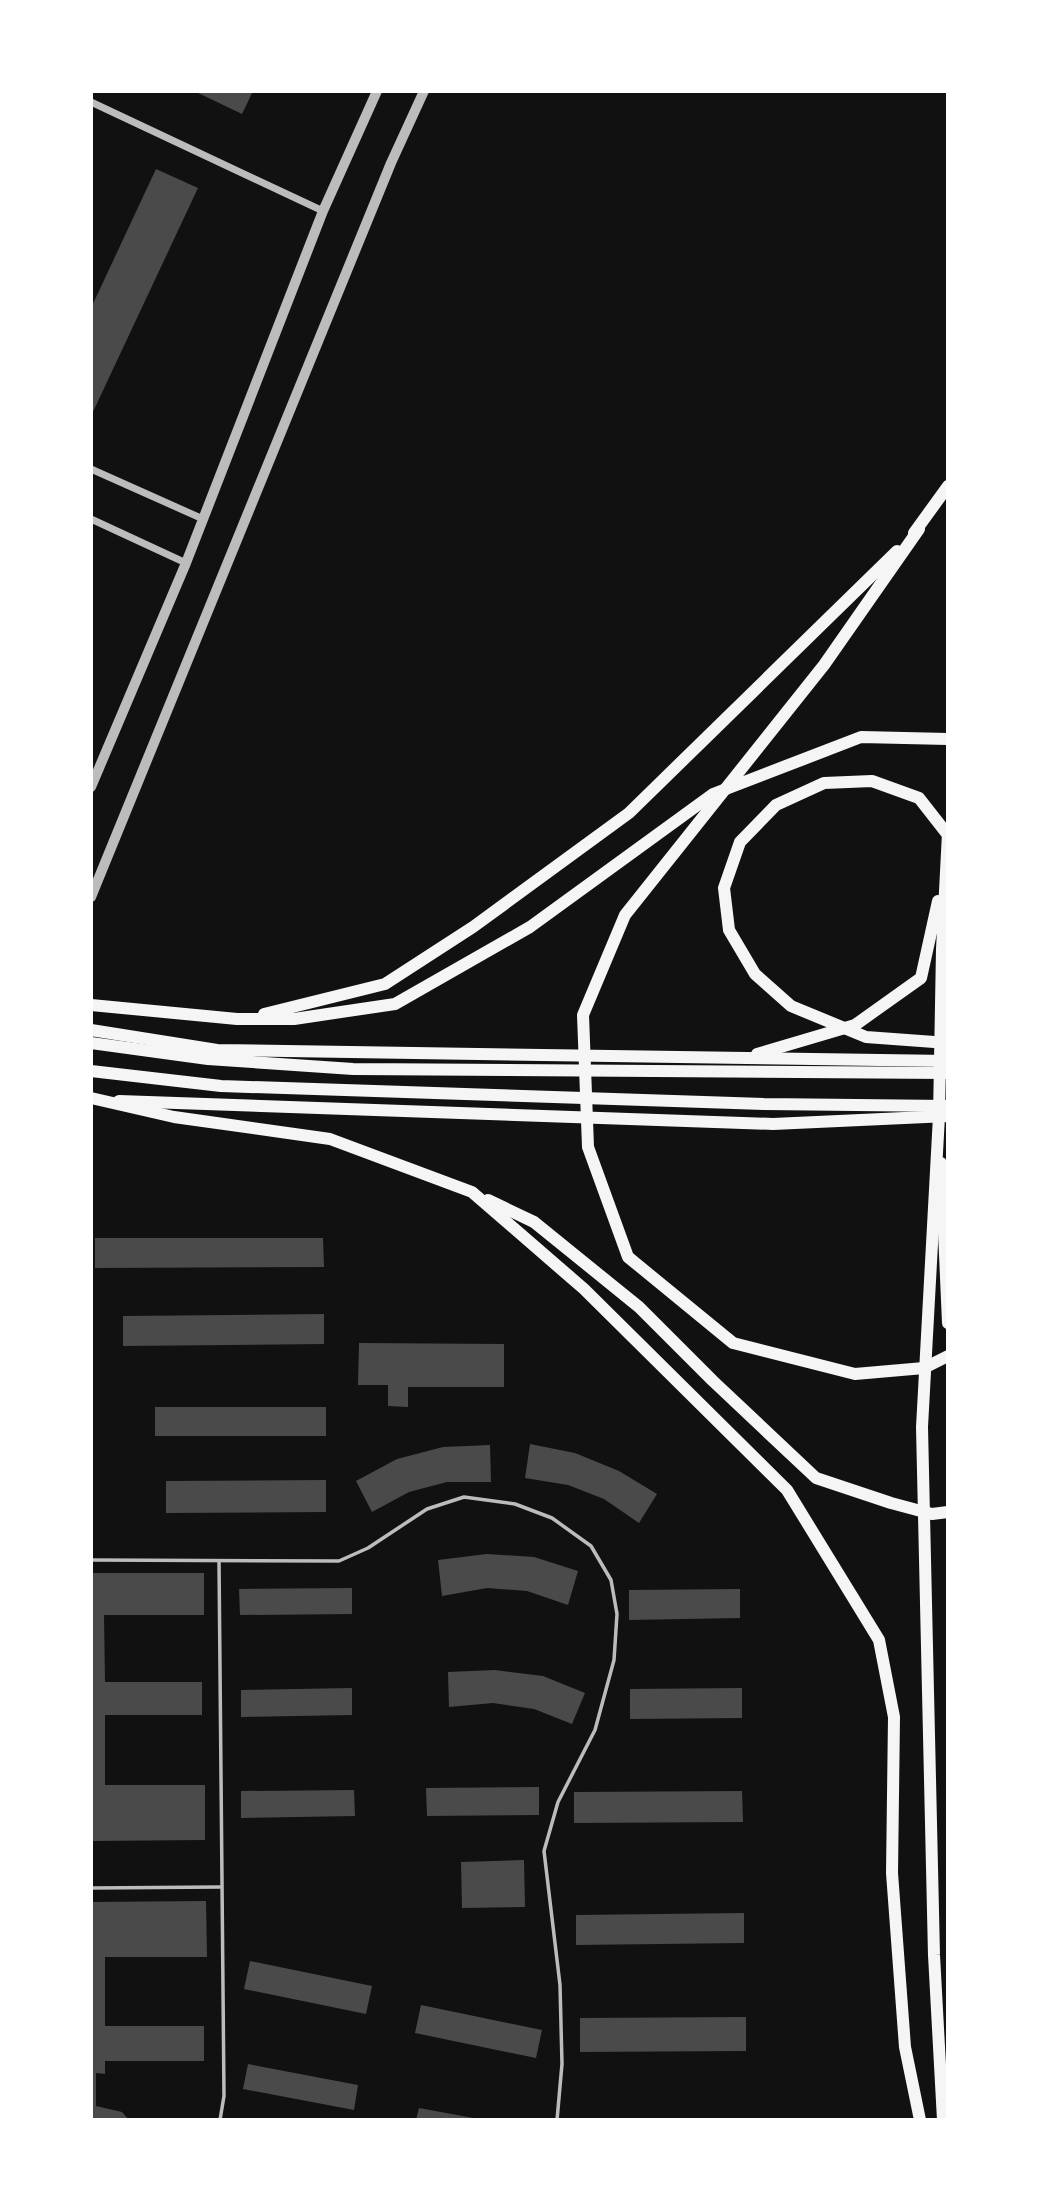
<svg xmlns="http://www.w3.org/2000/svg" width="1039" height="2211" viewBox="0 0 1039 2211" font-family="Cabin,sans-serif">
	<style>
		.building { fill: #4a4a4a }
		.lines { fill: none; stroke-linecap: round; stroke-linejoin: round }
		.service { stroke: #bcbcbc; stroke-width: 3.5 }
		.minor { stroke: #bcbcbc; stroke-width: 7 }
		.tertiary { stroke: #bcbcbc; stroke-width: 10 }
		.primary { stroke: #f5f5f5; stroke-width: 12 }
		.trunk { stroke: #f5f5f5; stroke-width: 12 }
	</style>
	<rect width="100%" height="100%" fill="#111"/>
	<g class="building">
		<path d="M194,91H253L242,114Z"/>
		<path d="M156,169L198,188L91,416V308Z"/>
		<path d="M95,1238H323L324,1267L95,1268Z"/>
		<path d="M324,1314V1344L123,1346V1316Z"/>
		<path d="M359,1343L504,1344V1387H408V1407L388,1406V1385H358Z"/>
		<rect x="155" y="1407" width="171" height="29"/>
		<path d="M530,1444L575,1453L619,1471L657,1494L639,1523L604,1499L568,1485L525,1478Z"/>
		<path d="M490,1445L491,1482H447L409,1492L372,1512L356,1481L397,1459L443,1447Z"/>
		<path d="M326,1480V1512L166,1513V1481Z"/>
		<path d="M487,1554L534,1557L578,1571L568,1605L527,1591L487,1588L442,1596L438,1560Z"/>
		<path d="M91,1573H204V1615H104L105,1682H202V1715H105V1785H205V1840L91,1841Z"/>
		<path d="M352,1588V1614L240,1615L239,1589Z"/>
		<path d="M740,1589V1618L629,1620V1590Z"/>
		<path d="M495,1670L543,1676L585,1693L572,1724L534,1709L493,1703L449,1707L448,1672Z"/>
		<path d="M352,1688V1715L241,1717V1690Z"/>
		<path d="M742,1688V1718L630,1719V1689Z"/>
		<path d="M539,1787V1815L427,1816L426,1788Z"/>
		<path d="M354,1790L355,1816L241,1818V1791Z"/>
		<path d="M742,1791L743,1822L574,1823V1792Z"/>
		<path d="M524,1860L525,1907L462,1908L461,1862Z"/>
		<path d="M206,1901L207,1957H105V2026H204V2061H105V2074L96,2073V2106L122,2112L129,2120H91V1902Z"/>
		<path d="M744,1913V1943L576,1945V1915Z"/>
		<path d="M250,1961L372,1986L366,2014L244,1989Z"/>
		<path d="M421,2005L542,2030L536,2058L415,2033Z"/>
		<path d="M746,2017V2051L580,2052V2018Z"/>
		<path d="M248,2064L358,2085L354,2110L243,2089Z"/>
		<path d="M419,2108L479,2119V2120H416Z"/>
	</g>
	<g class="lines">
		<g class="service">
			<path d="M91,1560L339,1561L368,1548L427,1509L464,1497L515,1504L552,1518L591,1546L611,1580L617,1614L614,1660L595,1730L558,1802L544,1851L560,1985L562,2064L557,2120"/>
			<path d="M219,1561L224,2096L220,2120"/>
			<path d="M91,1888L220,1887"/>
		</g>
		<g class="minor">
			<path d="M91,102L323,211"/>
			<path d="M91,469L203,519"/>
			<path d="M91,519L186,563"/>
		</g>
		<g class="tertiary">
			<path d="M91,787L186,563L323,211L377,91"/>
			<path d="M91,897L391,163L424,91"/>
		</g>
		<g class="primary">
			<path d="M91,1030L217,1050L948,1061"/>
			<path d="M757,1054L855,1025L921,978L938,901"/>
			<path d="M119,1101L773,1124L948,1116"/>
			<path d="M939,1117L942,949L948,833"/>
			<path d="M941,1163L948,1323"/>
		</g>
		<g class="trunk">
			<path d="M919,529L824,665L625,915L583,1015L588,1147L628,1257L733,1343L855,1374L924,1368L948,1356"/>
			<path d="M914,533L948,486"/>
			<path d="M948,835L919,798L872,781L824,783L776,805L740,842L724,888L729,930L755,974L791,1006L866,1037L948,1043"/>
			<path d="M91,1005L237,1019H294L395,1004L530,927L713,794L861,737L948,739"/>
			<path d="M264,1014L385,984L473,927L629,813L897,551"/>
			<path d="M91,1043L208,1059L353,1069L948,1073"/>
			<path d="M91,1071L221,1086L764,1104L948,1106"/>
			<path d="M91,1098L174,1117L330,1139L472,1192L584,1289L787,1490L879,1640L894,1717L892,1873L905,2047L920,2120"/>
			<path d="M939,1116L922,1427L934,1955L943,2120"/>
			<path d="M488,1200L534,1222L639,1307L713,1381L816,1478L891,1503L932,1514L948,1512"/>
		</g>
	</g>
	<rect width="1039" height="2211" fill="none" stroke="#ffffff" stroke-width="186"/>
</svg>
